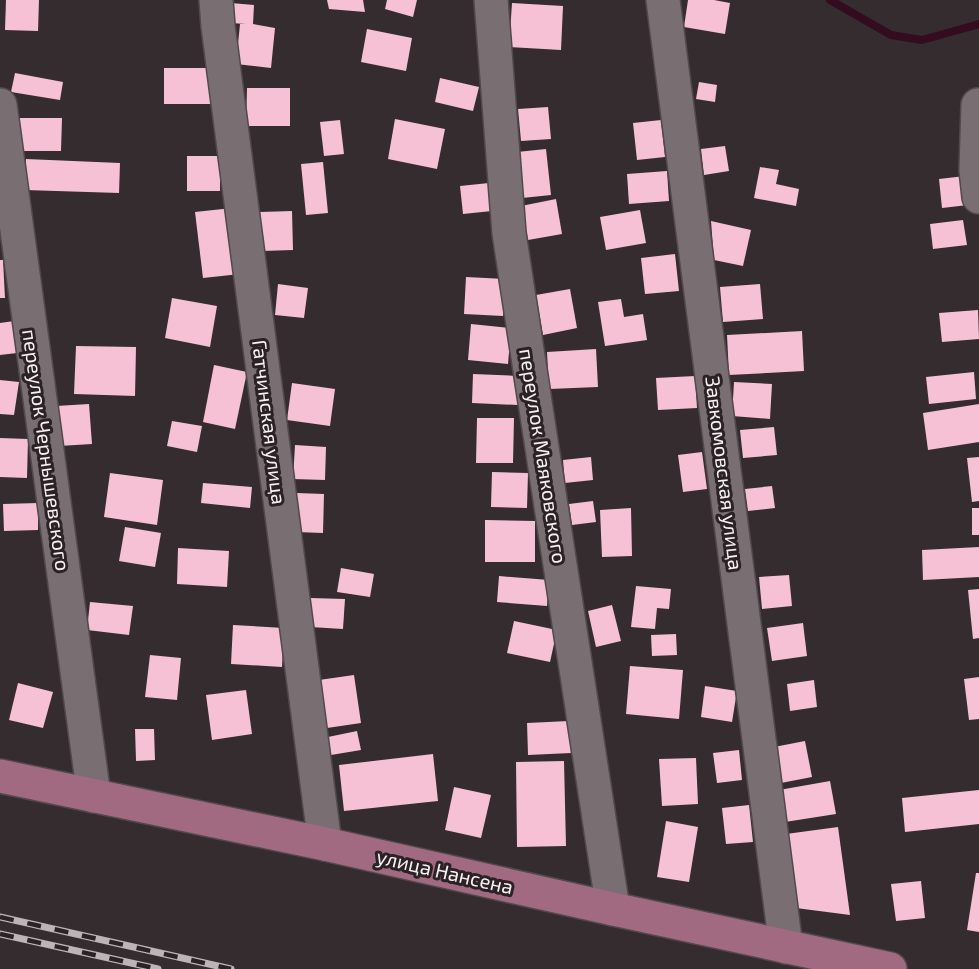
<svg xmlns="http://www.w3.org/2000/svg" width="979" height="969" viewBox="0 0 979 969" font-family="'Exo 2',sans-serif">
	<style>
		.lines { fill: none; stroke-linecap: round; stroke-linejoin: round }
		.stream { stroke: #330d1f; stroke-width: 8 }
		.building { fill: #f6c1d4 }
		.minor-casing { stroke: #51494c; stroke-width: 36 }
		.major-casing { stroke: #51494c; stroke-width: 36 }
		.minor { stroke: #796e72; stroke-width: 33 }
		.major { stroke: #a26a81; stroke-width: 33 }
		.rail-casing { stroke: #bcb5b7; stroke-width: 7 }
		.rail { stroke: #2b2225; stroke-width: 4.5; stroke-dasharray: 14; stroke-linecap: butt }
		.labels { text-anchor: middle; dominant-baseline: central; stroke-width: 6; stroke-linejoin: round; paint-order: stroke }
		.street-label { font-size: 20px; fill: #f7f1f3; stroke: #2b2225 }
	</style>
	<rect width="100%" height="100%" fill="#352c2f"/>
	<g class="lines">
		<path class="stream" d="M830,0L891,35L922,40L979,24"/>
	</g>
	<g class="building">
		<path d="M6,0H39L38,31L5,30Z"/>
		<path d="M327,0H363L365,12L329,9Z"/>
		<path d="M387,0H417L413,17L385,9Z"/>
		<path d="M688,0H714L730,3L725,34L684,27Z"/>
		<path d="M231,3L254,5L253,24L275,28L271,68L236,64L240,24H246L230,23Z"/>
		<path d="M512,3L563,6L561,50L509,47Z"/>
		<path d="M367,29L412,38L406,71L361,62Z"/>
		<path d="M164,68H211L210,104H164Z"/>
		<path d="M15,73L63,82L60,100L11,92Z"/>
		<path d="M440,78L479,87L473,111L435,102Z"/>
		<path d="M699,82L717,85L715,102L696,99Z"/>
		<path d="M247,88H290V126H246Z"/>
		<path d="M548,107L551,139L521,141L518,109Z"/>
		<path d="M20,118H62L61,151H20Z"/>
		<path d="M395,119L445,129L437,169L388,159Z"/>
		<path d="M340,120L344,154L324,156L320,122Z"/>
		<path d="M661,120L665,157L637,160L633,123Z"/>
		<path d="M725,146L729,171L704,175L701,149Z"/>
		<path d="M546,149L551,195L522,198L517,152Z"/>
		<rect x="187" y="156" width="33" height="35"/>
		<path d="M26,159L120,163L119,193L25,190Z"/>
		<path d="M323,162L328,213L306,215L301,164Z"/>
		<path d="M760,167L779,170L776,184L799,189L796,206L754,198Z"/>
		<path d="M667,171L669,201L629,204L627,174Z"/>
		<path d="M965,176L968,205L942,208L939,179Z"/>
		<path d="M489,183L492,211L463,214L460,186Z"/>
		<path d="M556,199L562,234L528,240L521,206Z"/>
		<path d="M232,208L240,274L203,278L195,212Z"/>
		<path d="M640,210L646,243L606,250L600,217Z"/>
		<path d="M292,211L293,250L262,251L260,212Z"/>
		<path d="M963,220L967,245L933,249L930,224Z"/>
		<path d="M711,221L751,230L743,266L714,260Z"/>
		<path d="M675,254L679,291L645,294L641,258Z"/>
		<path d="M0,260H3L5,298H0Z"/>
		<path d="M466,277L505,279L503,316L464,314Z"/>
		<path d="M278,284L308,288L304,318L275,315Z"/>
		<path d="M760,284L763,319L723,322L720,287Z"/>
		<path d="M570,289L577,328L543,335L536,295Z"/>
		<path d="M172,298L217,306L210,347L165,338Z"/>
		<path d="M621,299L624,317L643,314L647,340L605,346L598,302Z"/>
		<path d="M978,310L979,339L942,342L939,313Z"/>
		<path d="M14,321L17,353L0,355V323Z"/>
		<path d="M471,324L511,328L508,364L468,360Z"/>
		<path d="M802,331L804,371L729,375L727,335Z"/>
		<path d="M76,346L136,347L135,396L74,394Z"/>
		<path d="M596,349L598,387L549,389L547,352Z"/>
		<path d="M214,365L247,372L235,429L203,422Z"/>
		<path d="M974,372L976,399L929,404L926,377Z"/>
		<path d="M473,374L519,376L518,405L472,403Z"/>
		<path d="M695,376L697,408L658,410L656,378Z"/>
		<path d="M0,380L19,382L14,415L0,414Z"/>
		<path d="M734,382L772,384L770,419L732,416Z"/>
		<path d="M292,383L335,389L330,426L287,420Z"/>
		<path d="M89,404L92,444L59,446L56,406Z"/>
		<path d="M979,404V442L928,450L923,413Z"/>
		<path d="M477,418H514L513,463H476Z"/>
		<path d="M172,421L202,426L197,452L167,446Z"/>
		<path d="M774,427L777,455L743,458L740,430Z"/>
		<path d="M0,438L28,439L27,478L0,477Z"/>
		<path d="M295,445L326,447L325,480L293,479Z"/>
		<path d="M702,452L707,489L683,492L678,455Z"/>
		<path d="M591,457L593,480L565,483L563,460Z"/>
		<path d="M979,457V501L972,502L967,458Z"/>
		<path d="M492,472L528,473L527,508L491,507Z"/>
		<path d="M110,473L163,480L157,525L104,517Z"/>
		<path d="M203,483L252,487L250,508L201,503Z"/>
		<path d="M772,486L775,508L748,511L745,489Z"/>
		<path d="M297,493L324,494L323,533L296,532Z"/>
		<path d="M593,501L596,522L572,525L569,504Z"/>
		<path d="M38,503V530L4,531L3,504Z"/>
		<path d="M631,508L632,556L602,557L600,510Z"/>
		<rect x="972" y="508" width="7" height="27"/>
		<path d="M485,520L535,521V562H485Z"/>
		<path d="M125,527L161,533L155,567L119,561Z"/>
		<path d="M979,547V577L923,580L922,550Z"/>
		<path d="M178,548L229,551L227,587L177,584Z"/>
		<path d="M341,568L374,574L370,597L337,592Z"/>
		<path d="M789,575L792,606L762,609L759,577Z"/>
		<path d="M499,576L549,580L547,606L497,602Z"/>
		<path d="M636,586L671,589L669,609L657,608L655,629L631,627Z"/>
		<path d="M979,589V638L973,639L968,590Z"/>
		<path d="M311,598L345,599L343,629L310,627Z"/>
		<path d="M90,602L133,606L129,635L87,630Z"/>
		<path d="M612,605L621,641L596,647L588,611Z"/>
		<path d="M514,621L557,630L550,662L507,653Z"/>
		<path d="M803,623L807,656L772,661L767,628Z"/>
		<path d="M233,625L284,628L282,667L231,664Z"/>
		<path d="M676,634L677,655L652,656L651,635Z"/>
		<path d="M150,655L181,658L177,700L145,697Z"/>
		<path d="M630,666L683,670L679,719L626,714Z"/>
		<path d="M354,675L361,723L327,728L319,680Z"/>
		<path d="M979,677V719L969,720L964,679Z"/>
		<path d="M814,680L817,707L790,711L787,684Z"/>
		<path d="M18,683L53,692L43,728L9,720Z"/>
		<path d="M705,686L737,691L732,722L701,717Z"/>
		<path d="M246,690L252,734L212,740L206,695Z"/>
		<path d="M569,721L571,753L528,755L527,723Z"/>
		<path d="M135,729H154L155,760L136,761Z"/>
		<path d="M357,731L361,750L331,755L328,737Z"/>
		<path d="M805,741L812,777L781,783L774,747Z"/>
		<path d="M739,750L742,780L717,783L713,753Z"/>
		<path d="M433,754L438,801L344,811L339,765Z"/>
		<path d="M696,758L698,804L662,806L659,759Z"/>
		<path d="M564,761L566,846L517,847L516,762Z"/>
		<path d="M830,781L836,814L785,822L779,790Z"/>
		<path d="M454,787L491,795L481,838L445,830Z"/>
		<path d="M979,790V824L905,832L902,798Z"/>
		<path d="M749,805L753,842L726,844L722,808Z"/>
		<path d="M666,821L698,827L689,882L657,877Z"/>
		<path d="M838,827L850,915L796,908L786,834Z"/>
		<path d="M976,873H979V932L967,930Z"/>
		<path d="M921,881L925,918L896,921L891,884Z"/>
	</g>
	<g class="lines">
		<g class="minor-casing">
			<g id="minor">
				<path d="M216,0L218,26L325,844"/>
				<path d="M491,0L509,233L613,909"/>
				<path d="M663,0L786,947"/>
				<path d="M0,105L94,796"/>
				<path d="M978,105L976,170L979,197"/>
			</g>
		</g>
		<g class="major-casing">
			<path id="major" d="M0,776L325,844L613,909L890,969"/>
		</g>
		<use href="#minor" class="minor"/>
		<use href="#major" class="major"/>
		<g class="rail-casing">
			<g id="rail">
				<path d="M0,917L231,969"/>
				<path d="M0,934L158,969"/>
			</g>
		</g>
		<use href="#rail" class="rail"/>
	</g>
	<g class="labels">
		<g class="street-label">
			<text transform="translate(270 422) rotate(83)">Гатчинская улица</text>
			<text transform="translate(47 450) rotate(82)">переулок Чернышевского</text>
			<text transform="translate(544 456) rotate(81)">переулок Маяковского</text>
			<text transform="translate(725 473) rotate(83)">Завкомовская улица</text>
			<text transform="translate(445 871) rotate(13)">улица Нансена</text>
		</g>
	</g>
</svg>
